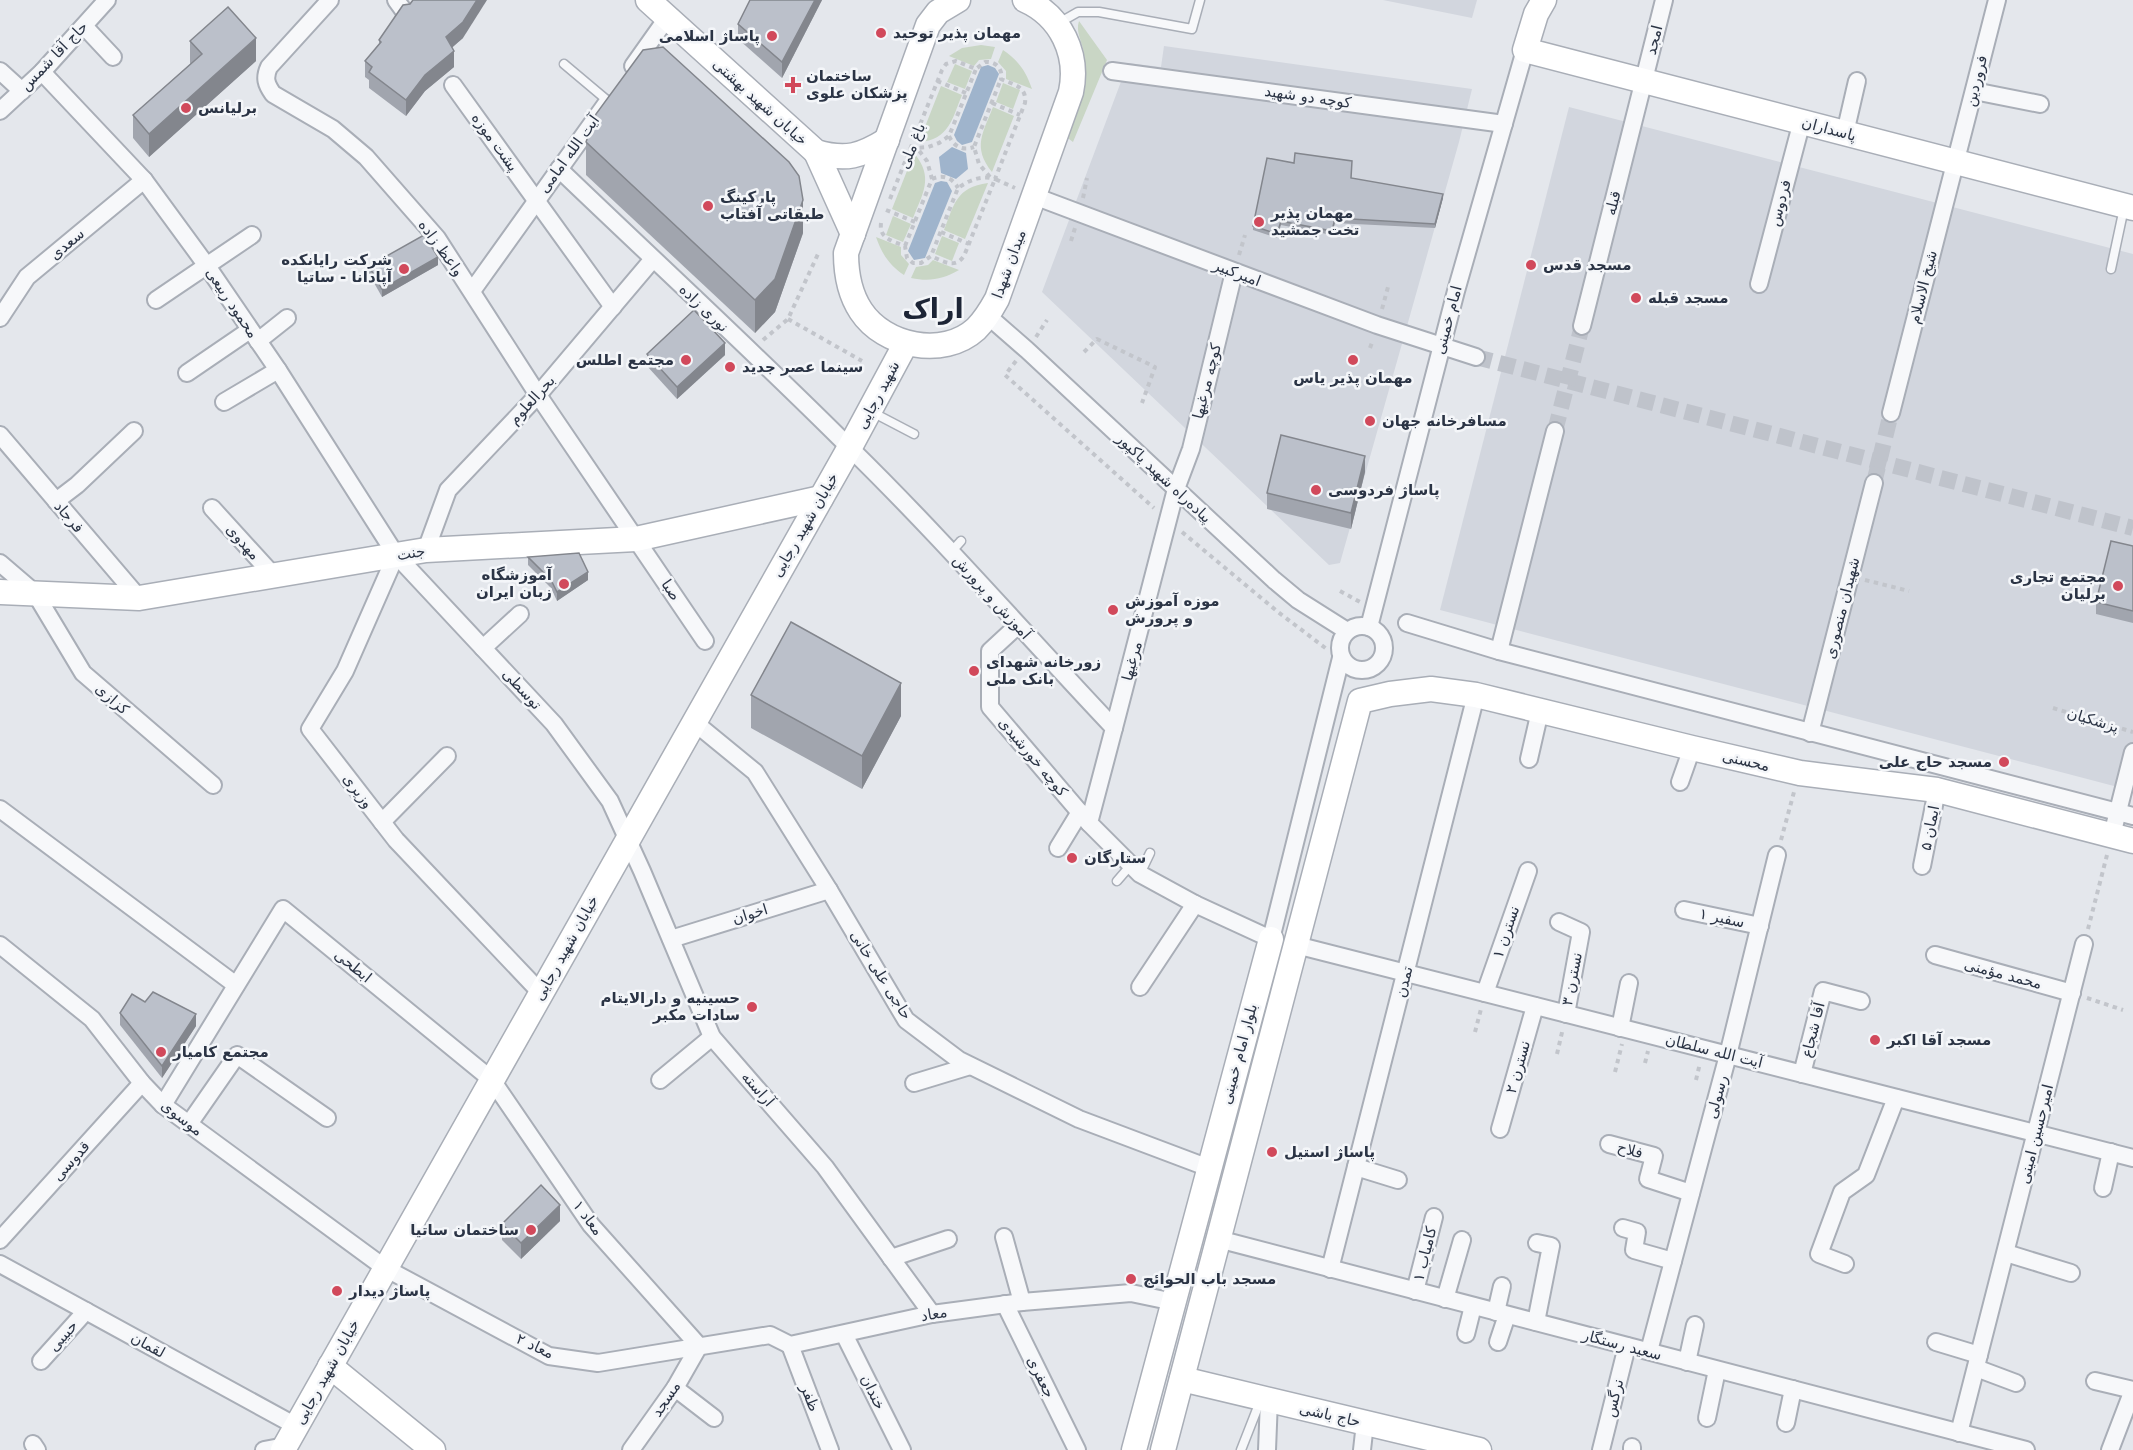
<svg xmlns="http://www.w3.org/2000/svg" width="2133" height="1450" viewBox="0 0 2133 1450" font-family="'DejaVu Sans','Noto Naskh Arabic',sans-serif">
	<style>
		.built { fill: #d2d6de }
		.green { fill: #c9d6c5 }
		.water { fill: #9fb4cc }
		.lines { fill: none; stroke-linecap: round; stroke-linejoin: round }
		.street-tunnel { stroke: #bfc3cb; stroke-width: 16; stroke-dasharray: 16 8; stroke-linecap: butt }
		.lane-casing { stroke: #a9aeb7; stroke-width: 11 }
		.street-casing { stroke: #a9aeb7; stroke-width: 20 }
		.secondary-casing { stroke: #a9aeb7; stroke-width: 27 }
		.path { stroke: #c2c5cb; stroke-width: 4; stroke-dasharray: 4.5 4.5; stroke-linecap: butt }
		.lane { stroke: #f7f8fa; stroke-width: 8 }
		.street { stroke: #f7f8fa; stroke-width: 16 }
		.secondary { stroke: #fff; stroke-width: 24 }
		.wall { fill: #a1a5ae }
		.shaded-wall { fill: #83868d }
		.building { fill: #bbc0ca; stroke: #83868d; stroke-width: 1.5 }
		.poi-dot { fill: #d1495b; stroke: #f4f6f9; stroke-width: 2 }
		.labels { text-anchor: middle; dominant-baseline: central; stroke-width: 5; stroke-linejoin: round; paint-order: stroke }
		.poi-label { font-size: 15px; font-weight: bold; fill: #2b3445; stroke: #f4f6f9; text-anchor: start }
		.street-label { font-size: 15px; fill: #2b3445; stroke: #f4f6f9 }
		.town-label { font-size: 27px; font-weight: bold; fill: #1d2536; stroke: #f4f6f9 }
	</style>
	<rect width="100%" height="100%" fill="#e4e7ec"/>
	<g class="built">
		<path d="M1383,0H1477L1472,18Z"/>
		<path d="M1164,46L1472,89L1459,142L1340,563L1329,565L1042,292L1128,63L1161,67Z"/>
		<path d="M1569,107L2133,254V791L1440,610Z"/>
	</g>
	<g class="green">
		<path d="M1079,21L1107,60L1073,142L1065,136C1079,110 1088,83 1084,54C1083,43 1075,32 1079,21Z"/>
		<path d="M981,45L995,47L991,59L979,60L974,66L949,56L962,48Z"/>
		<path d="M1003,50C1018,60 1026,71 1032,89L1006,79V71L998,62Z"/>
		<path d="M955,64L972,71L965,89L947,82Z"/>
		<path d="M1003,83L1020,90L1013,109L996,102Z"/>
		<path d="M941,86L962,95C952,119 949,140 919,142Z"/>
		<path d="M993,107L1014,116L992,172C972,147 983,133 993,107Z"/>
		<path d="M914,153C934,177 923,193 913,218L892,209Z"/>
		<path d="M988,183L965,239L944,230C954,205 956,187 988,183Z"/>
		<path d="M893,216L911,224L903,242L886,235Z"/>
		<path d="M942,236L959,243L952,261L935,254Z"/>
		<path d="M876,237L901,247V255L909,264L904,275C889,265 882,254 876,237Z"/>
		<path d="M933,260L959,270C943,279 930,282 911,278L916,267L928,265Z"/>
	</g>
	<g class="water">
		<path d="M988,65L995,68L999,74L972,142L962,145L957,141L954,135L981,67Z"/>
		<path d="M952,147L966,153L968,169L956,179L941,173L939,157Z"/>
		<path d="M941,181L947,182L952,191L925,258L914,260L908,251L935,183Z"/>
	</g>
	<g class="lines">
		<g class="street-tunnel">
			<path d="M1476,357L2133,528"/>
			<path d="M1555,431L1582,326"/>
			<path d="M1874,483L1891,413"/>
		</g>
		<g class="lane-casing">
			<g id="lane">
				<path d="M1057,24L1078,12H1099L1192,29L1200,0"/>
				<path d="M564,64L608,101"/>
				<path d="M2111,269L2124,208"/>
				<path d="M870,411L914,434"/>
				<path d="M952,551L961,541"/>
				<path d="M1140,874L1150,853"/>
				<path d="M1117,881L1130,866"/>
				<path d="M1241,1450L1261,1399"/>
			</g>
		</g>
		<g class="street-casing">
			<g id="street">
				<path d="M330,0L269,67C264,78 266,84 273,94L333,129L366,157L437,238L538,395L705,641"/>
				<path d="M396,0L404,11"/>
				<path d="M84,26L113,57"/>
				<path d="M633,66L667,18"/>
				<path d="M0,71L22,91"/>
				<path d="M1112,71L1504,124"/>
				<path d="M42,72L144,180L207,266L278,370L396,555L554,724L610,801L642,871L712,1037L825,1167L932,1314"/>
				<path d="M453,85L613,307"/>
				<path d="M1974,91L2040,104"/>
				<path d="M0,111L42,72L107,0"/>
				<path d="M1845,133L1857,81"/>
				<path d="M559,169C656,262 755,353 850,448C942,538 1026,635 1114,728L1089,823L1140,874L1195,904L1271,939L1341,658"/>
				<path d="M1034,196L1377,325L1476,357"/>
				<path d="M1759,284L1802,121"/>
				<path d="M472,291L606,104"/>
				<path d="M156,300L252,235"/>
				<path d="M988,316L1027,350L1274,580L1298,600L1347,631"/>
				<path d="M0,318L27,277L144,180"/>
				<path d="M1582,326L1664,0"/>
				<path d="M258,341L287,318"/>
				<path d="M187,373L250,330"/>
				<path d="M224,402L278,370"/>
				<path d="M1891,413L1997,0"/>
				<path d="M0,435L139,598"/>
				<path d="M56,501L77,485L134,431"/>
				<path d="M212,508L273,575"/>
				<path d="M426,550L448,490L538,395L653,259"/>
				<path d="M396,555L345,671L310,729L396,840L541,993"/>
				<path d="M0,563L35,593L83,673L213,785"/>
				<path d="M1407,623L1499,651L2133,816"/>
				<circle cx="1362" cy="648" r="22"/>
				<path d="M1017,626L990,651V707L1089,823"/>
				<path d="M1369,627L1456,291L1525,50"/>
				<path d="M483,648L520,614"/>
				<path d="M1499,651L1555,431"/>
				<path d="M694,722L755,772L829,890L906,1020L959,1060L1079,1119L1209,1168"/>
				<path d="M1114,728L1176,489L1191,449L1234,272"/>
				<path d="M1810,733L1874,483"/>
				<path d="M1529,759L1540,711"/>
				<path d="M1680,782L1692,748"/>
				<path d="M0,809L236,985"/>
				<path d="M382,822L447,756"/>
				<path d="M2112,835L2133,752"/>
				<path d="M1058,848L1080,812"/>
				<path d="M1922,866L1937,790"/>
				<path d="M1684,910L1760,926"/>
				<path d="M1559,922L1581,932L1566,1014"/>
				<path d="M671,939L829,890"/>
				<path d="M0,945L92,1019L142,1083L163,1105L385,1268L549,1356L598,1363L770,1335L790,1345L932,1314L1022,1302L1131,1293L1174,1302"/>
				<path d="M1296,945L2133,1158"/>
				<path d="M1935,955L2072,993"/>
				<path d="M1140,987L1195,904"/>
				<path d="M1485,993L1528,871"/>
				<path d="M1620,1028L1629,983"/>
				<path d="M1802,1074L1823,991L1861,1001"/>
				<path d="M660,1080L712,1037"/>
				<path d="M914,1083L970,1066"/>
				<path d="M163,1105L283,909L492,1080L591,1225L699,1346"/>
				<path d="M189,1124L237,1055L327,1118"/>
				<path d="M1500,1129L1535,1006"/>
				<path d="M1609,1144L1654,1156L1648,1179L1691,1193"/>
				<path d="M1356,1167L1398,1180"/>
				<path d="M2103,1188L2111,1152"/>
				<path d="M1623,1228L1637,1232L1634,1250L1673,1261"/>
				<path d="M1004,1237L1022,1302"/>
				<path d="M1218,1239L2026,1450"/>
				<path d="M0,1240L142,1083"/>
				<path d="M2006,1253L2071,1273"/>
				<path d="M891,1258L948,1239"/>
				<path d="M0,1264L296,1426"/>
				<path d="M1845,1264L1819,1254L1842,1192L1866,1175L1896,1098"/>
				<path d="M1330,1269L1476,695"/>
				<path d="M1415,1291L1434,1217"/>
				<path d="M1445,1299L1462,1240"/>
				<path d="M1005,1304L1077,1450"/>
				<path d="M1496,1312L1502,1286"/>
				<path d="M1536,1322L1551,1246L1537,1243"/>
				<path d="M844,1334L902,1450"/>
				<path d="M1466,1334L1473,1306"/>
				<path d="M1498,1342L1507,1315"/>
				<path d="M1936,1342L1979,1355"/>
				<path d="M790,1345L830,1450"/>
				<path d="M1649,1351L1728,1055L1777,855"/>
				<path d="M41,1361L86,1311"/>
				<path d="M1687,1362L1695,1325"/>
				<path d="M1976,1368L2016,1383"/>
				<path d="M2095,1381L2133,1390"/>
				<path d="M675,1388L714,1418"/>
				<path d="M1707,1418L1717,1370"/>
				<path d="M1786,1423L1793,1389"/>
				<path d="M1959,1433L2084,944"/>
				<path d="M33,1444L37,1450"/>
				<path d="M264,1450L285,1446"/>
				<path d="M631,1450L675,1388L699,1346"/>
				<path d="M1267,1450L1269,1400"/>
				<path d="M1362,1450L1365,1423"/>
				<path d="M1601,1450L1627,1346"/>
				<path d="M1632,1450V1447"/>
				<path d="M2110,1450L2133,1390"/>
			</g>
		</g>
		<g class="secondary-casing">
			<g id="secondary">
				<path d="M648,0L816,152C846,161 861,156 887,140"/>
				<path d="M958,0L938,12L928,25L846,253C846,273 849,293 861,311C884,346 943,359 976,329C985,320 991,310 997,299L1071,92C1079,54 1061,16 1025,0"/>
				<path d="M1544,0L1536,14L1525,50L2133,208"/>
				<path d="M816,152L853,234"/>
				<path d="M0,592L139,598L426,550L636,539L821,498"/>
				<path d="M330,1366L433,1450"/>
				<path d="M1182,1379L1479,1450"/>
				<path d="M283,1450L850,447L906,343"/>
				<path d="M1134,1450L1271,939"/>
				<path d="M1163,1450L1360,701L1390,694L1431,689L1476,695L1692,748L1800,773L1937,790L2133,841"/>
			</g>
		</g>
		<g class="path">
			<path d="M937,81L966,93"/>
			<path d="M992,103L1020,115"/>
			<path d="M949,136C954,147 963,151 974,147"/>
			<path d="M911,146L916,148L928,147L939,143L949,136L976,69"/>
			<path d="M990,177L979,164L974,147L1001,79"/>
			<path d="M932,179C943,174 953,178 958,188"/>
			<path d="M1083,198L1087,178"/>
			<path d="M890,199L942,70L946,64L956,61L976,69L985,62C996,61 1003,69 1001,79C1015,85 1027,87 1025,103L995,179C982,175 969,180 958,188L931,256"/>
			<path d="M886,210L915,222"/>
			<path d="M881,223C879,239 893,241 905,246L907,258L913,263H921L931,256C944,262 955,269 964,256L995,179L1015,188"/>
			<path d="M941,232L969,244"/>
			<path d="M1071,241L1075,228"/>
			<path d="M905,246L932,179L927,161L917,148"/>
			<path d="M1239,255L1245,235"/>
			<path d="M1382,309L1388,287"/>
			<path d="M788,319L862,361"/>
			<path d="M1036,337L1047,320"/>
			<path d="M763,340L788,319L818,254"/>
			<path d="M1370,348L1373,340"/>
			<path d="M1084,352L1097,339L1155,367L1142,403"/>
			<path d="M1016,361L1005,375L1154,508"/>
			<path d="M1182,532L1278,612L1328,650"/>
			<path d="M1865,580L1909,591"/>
			<path d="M1340,591L1360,602"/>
			<path d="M2053,708L2133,732"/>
			<path d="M1781,840L1794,792"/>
			<path d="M2088,929L2107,855"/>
			<path d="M2087,998L2123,1010"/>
			<path d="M1475,1032L1481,1009"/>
			<path d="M1557,1054L1563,1028"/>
			<path d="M1645,1063L1648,1051"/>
			<path d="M1615,1072L1622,1044"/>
			<path d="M1696,1080L1700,1063"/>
		</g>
		<use href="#lane" class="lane"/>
		<use href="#street" class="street"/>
		<use href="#secondary" class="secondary"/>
	</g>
	<g class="wall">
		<path d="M750,0H822L782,78L738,39V24Z"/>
		<path d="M463,38L452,47L454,67L425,91L406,116L369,88V80L365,77V61L379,44V40Z"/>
		<path d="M190,41L256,61L149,157L133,138V115L190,64Z"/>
		<path d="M586,142L803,233L775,312L755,333L586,175Z"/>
		<path d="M1351,178L1443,198L1435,228L1335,223L1332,235L1281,225L1277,238L1253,230V226Z"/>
		<path d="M438,265L382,297L369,274V266Z"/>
		<path d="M647,354L725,355L677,399L647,366Z"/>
		<path d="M1365,472L1351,529L1267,509V493Z"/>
		<path d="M2133,546V623L2096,614V602Z"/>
		<path d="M528,557L588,580L557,601L551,588L528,565Z"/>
		<path d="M751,695L901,716L862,789L751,728Z"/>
		<path d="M145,1002L196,1026L162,1078L120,1025V1013Z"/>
		<path d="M560,1221L521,1259L502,1240V1224Z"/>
	</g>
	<g class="shaded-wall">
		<path d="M477,0H487L463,38L446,53V37Z"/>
		<path d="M815,0H822L782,78V62Z"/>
		<path d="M256,38V61L149,157V134Z"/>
		<path d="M454,51V67L425,91L406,116V100L425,75Z"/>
		<path d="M1443,194V198L1435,228V224Z"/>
		<path d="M803,200V233L775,312L755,333V300Z"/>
		<path d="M438,257V265L382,297V289Z"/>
		<path d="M725,343V355L677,399V387Z"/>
		<path d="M1365,456V472L1351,529V513Z"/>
		<path d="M588,572V580L557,601V592Z"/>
		<path d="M901,683V716L862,789V756Z"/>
		<path d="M196,1014V1026L162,1078V1066Z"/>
		<path d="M560,1205V1221L521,1259V1243Z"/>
	</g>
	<g class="building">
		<path d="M413,0H477L463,22L446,37L454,51L425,75L406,100L369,72L372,67L365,61L381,42L379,40L403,5L410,4Z"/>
		<path d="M750,0H815L782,62L738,24Z"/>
		<path d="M228,7L256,38L149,134L133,115L202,54L190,41Z"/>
		<path d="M663,47L789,162L799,176L803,200L775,279L755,300L586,142L596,114L643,50Z"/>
		<path d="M1295,153L1352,161L1351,178L1443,194L1435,224L1335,218L1332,231L1281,221L1277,234L1253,226L1267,158L1294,163Z"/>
		<path d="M424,235L438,257L382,289L369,266Z"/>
		<path d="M694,310L725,343L677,387L647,354Z"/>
		<path d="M1281,435L1365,456L1351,513L1267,493Z"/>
		<path d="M2111,541L2133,546V611L2096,602Z"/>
		<path d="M579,553L588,572L557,592L551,580L528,557Z"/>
		<path d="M791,622L901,683L862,756L751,695Z"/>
		<path d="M153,992L196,1014L162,1066L120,1013L132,994L145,1002Z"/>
		<path d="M541,1185L560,1205L521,1243L502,1224Z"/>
	</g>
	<g class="poi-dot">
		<circle cx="881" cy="33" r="6"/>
		<circle cx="772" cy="36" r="6"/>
		<path d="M790 76h6v6h6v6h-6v6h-6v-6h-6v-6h6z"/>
		<circle cx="186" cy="108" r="6"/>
		<circle cx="708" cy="206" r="6"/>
		<circle cx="1259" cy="222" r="6"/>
		<circle cx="1531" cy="265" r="6"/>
		<circle cx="404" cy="269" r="6"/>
		<circle cx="1636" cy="298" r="6"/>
		<circle cx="686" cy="360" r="6"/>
		<circle cx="1353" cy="360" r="6"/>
		<circle cx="730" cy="367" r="6"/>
		<circle cx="1370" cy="421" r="6"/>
		<circle cx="1316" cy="490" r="6"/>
		<circle cx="564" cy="584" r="6"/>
		<circle cx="2118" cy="586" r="6"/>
		<circle cx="1113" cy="610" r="6"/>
		<circle cx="974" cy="671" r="6"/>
		<circle cx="2004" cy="762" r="6"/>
		<circle cx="1072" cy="858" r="6"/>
		<circle cx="752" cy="1007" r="6"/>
		<circle cx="1875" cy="1040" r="6"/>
		<circle cx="161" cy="1052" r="6"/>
		<circle cx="1272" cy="1152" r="6"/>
		<circle cx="531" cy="1230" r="6"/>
		<circle cx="1131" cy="1279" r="6"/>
		<circle cx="337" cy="1291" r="6"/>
	</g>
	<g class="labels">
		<g class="poi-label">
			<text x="893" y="33">مهمان پذیر توحید</text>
			<text x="760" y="36" text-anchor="end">پاساژ اسلامی</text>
			<text x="806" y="76">ساختمان<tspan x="806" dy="17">پزشکان علوی</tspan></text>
			<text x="198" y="108">برلیانس</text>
			<text x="720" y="197">پارکینگ<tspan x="720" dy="17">طبقاتی آفتاب</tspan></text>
			<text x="1271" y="213">مهمان پذیر<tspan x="1271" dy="17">تخت جمشید</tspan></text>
			<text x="392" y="260" text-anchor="end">شرکت رایانکده<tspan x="392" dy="17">آپادانا - ساتیا</tspan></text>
			<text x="1543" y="265">مسجد قدس</text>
			<text x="1648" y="298">مسجد قبله</text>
			<text x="674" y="360" text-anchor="end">مجتمع اطلس</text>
			<text x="742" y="367">سینما عصر جدید</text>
			<text x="1353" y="378" text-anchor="middle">مهمان پذیر یاس</text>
			<text x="1382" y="421">مسافرخانه جهان</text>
			<text x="1328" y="490">پاساژ فردوسی</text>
			<text x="552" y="575" text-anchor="end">آموزشگاه<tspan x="552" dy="17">زبان ایران</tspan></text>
			<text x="2106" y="577" text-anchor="end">مجتمع تجاری<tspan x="2106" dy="17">برلیان</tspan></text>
			<text x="1125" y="601">موزه آموزش<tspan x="1125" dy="17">و پرورش</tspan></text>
			<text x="986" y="662">زورخانه شهدای<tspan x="986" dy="17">بانک ملی</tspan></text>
			<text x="1992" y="762" text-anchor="end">مسجد حاج علی</text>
			<text x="1084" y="858">ستارگان</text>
			<text x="740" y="998" text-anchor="end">حسینیه و دارالایتام<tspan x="740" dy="17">سادات مکبر</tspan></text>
			<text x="1887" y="1040">مسجد آقا اکبر</text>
			<text x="173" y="1052">مجتمع کامیار</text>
			<text x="1284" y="1152">پاساژ استیل</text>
			<text x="519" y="1230" text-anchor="end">ساختمان ساتیا</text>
			<text x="1143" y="1279">مسجد باب الحوائج</text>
			<text x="349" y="1291">پاساژ دیدار</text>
		</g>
		<g class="street-label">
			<text transform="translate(1654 40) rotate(-76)">امجد</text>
			<text transform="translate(54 56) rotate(-46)">حاج آقا شمس</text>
			<text transform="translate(1976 81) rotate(-76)">فروردین</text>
			<text transform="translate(1308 97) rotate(8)">کوچه دو شهید</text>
			<text transform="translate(760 102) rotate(42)">خیابان شهید بهشتی</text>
			<text transform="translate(1829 129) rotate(15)">پاسداران</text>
			<text transform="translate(495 142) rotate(54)">پشت موزه</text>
			<text transform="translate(912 146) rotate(-68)">باغ ملی</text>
			<text transform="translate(569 154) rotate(-54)">آیت الله امامی</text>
			<text transform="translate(1613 203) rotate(-76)">قبله</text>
			<text transform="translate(1780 203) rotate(-75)">فردوس</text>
			<text transform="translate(67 244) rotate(-40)">سعدی</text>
			<text transform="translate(441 248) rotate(54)">واعظ زاده</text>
			<text transform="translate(1009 264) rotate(-70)">میدان شهدا</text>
			<text transform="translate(1237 273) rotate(21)">امیرکبیر</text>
			<text transform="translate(1923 287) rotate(-76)">شیخ الاسلام</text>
			<text transform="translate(232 303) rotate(56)">محمود ربیعی</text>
			<text transform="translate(704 308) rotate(44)">نوری زاده</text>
			<text transform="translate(1448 320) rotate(-75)">امام خمینی</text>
			<text transform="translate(1207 381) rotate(-76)">کوچه مرغیها</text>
			<text transform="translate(878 395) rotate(-62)">شهید رجایی</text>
			<text transform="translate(532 400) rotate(-48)">بحرالعلوم</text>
			<text transform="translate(1164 478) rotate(43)">پیاده‌راه شهید پاکپور</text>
			<text transform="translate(69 517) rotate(49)">فرجاد</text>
			<text transform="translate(805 525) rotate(-60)">خیابان شهید رجایی</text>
			<text transform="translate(243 542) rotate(48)">مهدوی</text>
			<text transform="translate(411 553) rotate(-9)">جنت</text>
			<text transform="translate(671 590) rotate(56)">صبا</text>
			<text transform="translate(992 597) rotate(48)">آموزش و پرورش</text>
			<text transform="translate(1842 608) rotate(-76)">شهیدان منصوری</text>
			<text transform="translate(1132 661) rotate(-75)">مرغیها</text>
			<text transform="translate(522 689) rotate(47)">توسطی</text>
			<text transform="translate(112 699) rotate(41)">کزازی</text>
			<text transform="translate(2093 720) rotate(17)">پزشکیان</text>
			<text transform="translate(1033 757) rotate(50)">کوچه خورشیدی</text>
			<text transform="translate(1746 761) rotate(13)">محسنی</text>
			<text transform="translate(358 791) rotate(53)">وزیری</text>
			<text transform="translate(1930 828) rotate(-79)">ایمان ۵</text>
			<text transform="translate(750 914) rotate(-17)">اخوان</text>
			<text transform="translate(1722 918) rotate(12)">سفیر ۱</text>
			<text transform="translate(1506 932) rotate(-71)">نسترن ۱</text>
			<text transform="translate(566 948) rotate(-61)">خیابان شهید رجایی</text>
			<text transform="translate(353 966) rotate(39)">ابطحی</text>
			<text transform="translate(2003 974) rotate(15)">محمد مؤمنی</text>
			<text transform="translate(881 975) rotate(58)">حاجی علی خانی</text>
			<text transform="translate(1572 979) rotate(-79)">نسترن ۳</text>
			<text transform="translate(1404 982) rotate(-76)">تمدن</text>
			<text transform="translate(1813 1030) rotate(-76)">آقا شجاع</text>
			<text transform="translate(1714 1051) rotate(14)">آیت الله سلطان</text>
			<text transform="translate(1239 1054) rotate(-75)">بلوار امام خمینی</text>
			<text transform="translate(1518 1067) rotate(-74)">نسترن ۲</text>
			<text transform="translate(758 1089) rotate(49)">آراسته</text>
			<text transform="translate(1717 1097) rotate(-75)">رسولی</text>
			<text transform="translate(182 1118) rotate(38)">موسوی</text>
			<text transform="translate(2036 1134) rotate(-76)">امیرحسین امینی</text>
			<text transform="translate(1630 1150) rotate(16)">فلاح</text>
			<text transform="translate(71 1161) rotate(-48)">قدوسی</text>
			<text transform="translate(588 1218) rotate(53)">معاد ۱</text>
			<text transform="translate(1425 1254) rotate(-76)">کامیاب ۱</text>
			<text transform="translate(934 1314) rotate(-10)">معاد</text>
			<text transform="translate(63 1336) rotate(-48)">حبیبی</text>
			<text transform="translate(148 1345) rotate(29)">لقمان</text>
			<text transform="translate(1622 1345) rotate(15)">سعید رستگار</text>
			<text transform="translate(535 1346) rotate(25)">معاد ۲</text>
			<text transform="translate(327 1372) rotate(-61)">خیابان شهید رجایی</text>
			<text transform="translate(1041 1377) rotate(64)">جعفری</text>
			<text transform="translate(873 1392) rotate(64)">خندان</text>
			<text transform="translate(810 1398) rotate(69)">ظفر</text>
			<text transform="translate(1614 1398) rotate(-76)">نرگس</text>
			<text transform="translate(666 1399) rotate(-56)">مسجد</text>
			<text transform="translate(1330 1415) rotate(13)">حاج باشی</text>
		</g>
		<g class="town-label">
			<text x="933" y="308">اراک</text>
		</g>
	</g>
</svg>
